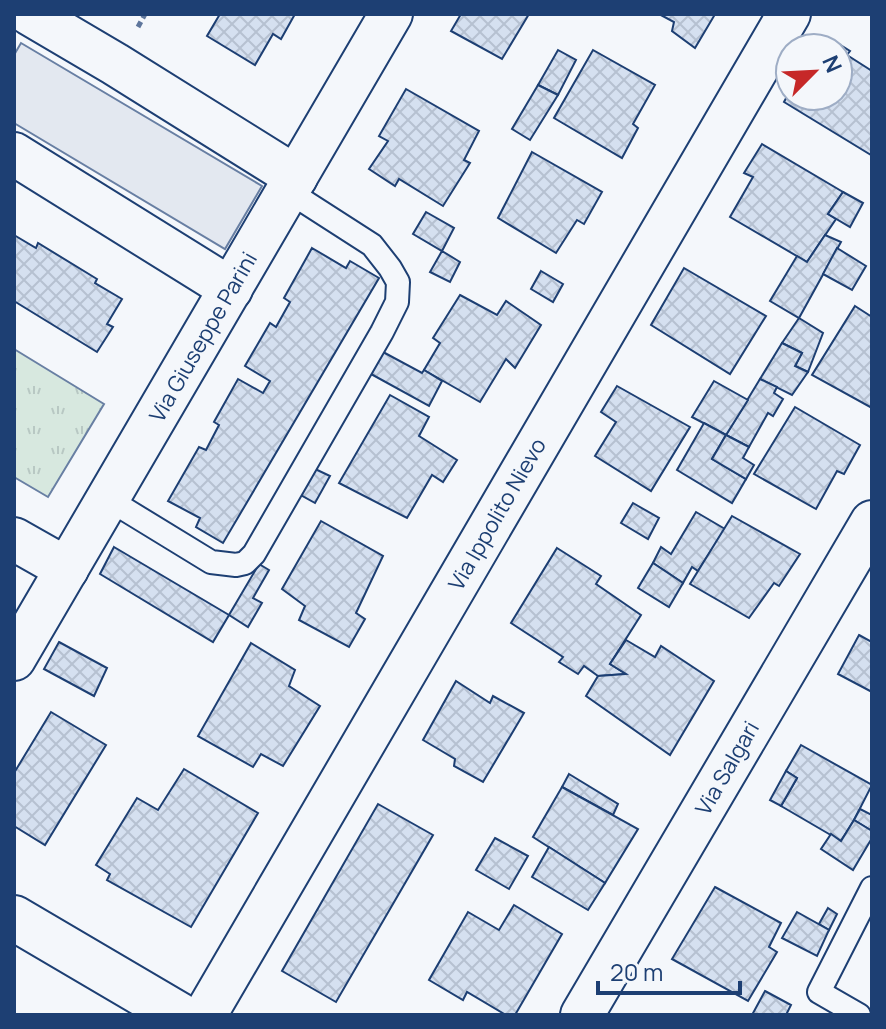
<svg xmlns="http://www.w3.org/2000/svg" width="886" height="1029" viewBox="0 0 886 1029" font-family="Manrope,sans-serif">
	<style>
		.park { fill: url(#park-tufts); stroke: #687fa3; stroke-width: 2 }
		.parking { fill: #e3e8f0; stroke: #687fa3; stroke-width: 2 }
		.building { fill: url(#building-cross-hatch); stroke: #1d3f73; stroke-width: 2 }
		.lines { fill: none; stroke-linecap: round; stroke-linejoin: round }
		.service-casing { stroke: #1d3f73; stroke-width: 26 }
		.minor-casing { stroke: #1d3f73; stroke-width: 46 }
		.tertiary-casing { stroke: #1d3f73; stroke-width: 48 }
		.path { stroke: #5e769c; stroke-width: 5; stroke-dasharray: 6 4; stroke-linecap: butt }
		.service { stroke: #f4f7fb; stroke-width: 22 }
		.minor { stroke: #f4f7fb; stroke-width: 42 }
		.tertiary { stroke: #f4f7fb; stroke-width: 44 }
		.labels { text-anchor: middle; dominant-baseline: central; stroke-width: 6; stroke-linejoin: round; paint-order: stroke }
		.street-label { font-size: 22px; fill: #1d3f73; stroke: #f4f7fb }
	</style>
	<defs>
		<pattern id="park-tufts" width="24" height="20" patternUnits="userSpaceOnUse" patternTransform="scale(2)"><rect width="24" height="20" fill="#d7e8df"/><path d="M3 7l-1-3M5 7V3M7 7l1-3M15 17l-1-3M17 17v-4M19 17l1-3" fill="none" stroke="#b8c8c3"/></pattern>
		<pattern id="building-cross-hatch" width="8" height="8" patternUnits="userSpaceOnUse" patternTransform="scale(2)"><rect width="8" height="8" fill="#d5e0f0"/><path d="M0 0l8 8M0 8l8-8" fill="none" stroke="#b6c1d1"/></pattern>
	</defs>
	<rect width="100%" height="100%" fill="#f4f7fb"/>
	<path class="park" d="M14,349L104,404L48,497L14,477Z"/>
	<path class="parking" d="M21,43L262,186L225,249L14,123V55Z"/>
	<g class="building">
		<path d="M220,14H295L281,39L273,34L255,65L207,36Z"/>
		<path d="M461,14H529L502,59L451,31Z"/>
		<path d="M659,14H712L714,16L695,48L672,31L674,22Z"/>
		<path d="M831,39L850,51L847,55L872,71L871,155L784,102L790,91V96H838V48H826Z"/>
		<path d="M558,50L576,60L558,95L538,85Z"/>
		<path d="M593,50L655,85L633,124L638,128L622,158L554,118Z"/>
		<path d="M538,85L558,95L530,140L512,129Z"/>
		<path d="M406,89L479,131L464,160L470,163L443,206L399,179L395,186L369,169L388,141L379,136Z"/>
		<path d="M762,144L843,192L828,214L836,219L807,262L730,217L753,177L744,173Z"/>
		<path d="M532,152L602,192L584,224L577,220L556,253L498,218Z"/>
		<path d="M843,192L863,203L850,227L828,214Z"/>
		<path d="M426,212L454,228L442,251L413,234Z"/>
		<path d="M14,235L36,248L38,243L97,279L95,283L122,299L107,324L113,327L97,352L14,301Z"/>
		<path d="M825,235L841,242L799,318L770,301L797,256L807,262Z"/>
		<path d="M312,248L346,268L350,261L379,278L223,543L196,527L200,518L168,501L199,447L206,450L219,425L214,422L238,379L263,393L270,381L245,366L270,323L276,327L290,302L284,298Z"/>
		<path d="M837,248L866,266L852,290L823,274Z"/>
		<path d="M442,251L460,262L450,282L430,272Z"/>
		<path d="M684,268L766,316L730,374L651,325Z"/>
		<path d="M541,271L563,284L553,302L531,289Z"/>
		<path d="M460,295L497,315L506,301L541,325L515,368L506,359L480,402L424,370L440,343L433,338Z"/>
		<path d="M855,306L872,317V408L812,375Z"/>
		<path d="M799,318L823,333L808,372L795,366L802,353L782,343Z"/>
		<path d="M782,343L802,353L795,366L808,372L792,395L760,379Z"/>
		<path d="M383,352L422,373L424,370L442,381L429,406L371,374Z"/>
		<path d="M760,379L777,387L774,393L783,399L773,416L768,413L749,447L726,435Z"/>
		<path d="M714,381L748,400L726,435L692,417Z"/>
		<path d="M617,386L690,427L651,491L595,456L616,422L601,412Z"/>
		<path d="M390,395L429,417L419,436L457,460L443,482L432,475L407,518L339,483Z"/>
		<path d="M795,407L860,445L844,474L837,471L816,509L754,474Z"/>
		<path d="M704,423L726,435L712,459L746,479L732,503L677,470Z"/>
		<path d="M726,435L749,447L743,458L754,465L746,479L712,459Z"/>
		<path d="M313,468L330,476L315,503L299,494Z"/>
		<path d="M633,503L659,518L648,539L621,523Z"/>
		<path d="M696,512L725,529L698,571L692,567L683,583L653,563L661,547L671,554Z"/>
		<path d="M732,516L800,554L779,586L774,583L749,618L690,584Z"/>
		<path d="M321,521L383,556L356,613L365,619L349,647L299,620L305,606L282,589Z"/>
		<path d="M114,547L229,615L213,642L100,574Z"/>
		<path d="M557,548L601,576L596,584L641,615L610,664L626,674L598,676L584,666L578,674L559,662L563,657L511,623Z"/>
		<path d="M653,563L683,583L669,607L638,588Z"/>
		<path d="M259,564L269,570L253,598L262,603L248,627L229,615Z"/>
		<path d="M859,635L872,642V692L838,674Z"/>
		<path d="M626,640L655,657L661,646L714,681L670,755L586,696L598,676L626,674L610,664Z"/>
		<path d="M59,642L107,668L94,696L44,669Z"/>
		<path d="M251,643L295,670L289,686L320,706L283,766L261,754L253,767L198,736Z"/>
		<path d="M456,681L490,703L493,696L524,713L483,782L454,766L455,759L423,740Z"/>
		<path d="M51,712L106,745L45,845L14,826V773Z"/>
		<path d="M801,745L872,785L854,820L841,841L781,806L797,778L786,771Z"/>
		<path d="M184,769L258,813L191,927L107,880L110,874L96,865L137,798L158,810Z"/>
		<path d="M786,771L797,778L781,806L770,800Z"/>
		<path d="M569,774L618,804L613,815L562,787Z"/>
		<path d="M562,787L638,829L605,883L533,837Z"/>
		<path d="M378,804L433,835L336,1002L282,971Z"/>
		<path d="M860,809L872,815V831L854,820Z"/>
		<path d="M854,820L872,831V838L853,870L821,849L831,834L841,841Z"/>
		<path d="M495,838L528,856L509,889L476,870Z"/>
		<path d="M549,847L605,883L588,910L532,877Z"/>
		<path d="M715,887L781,923L769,947L777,952L748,1001L672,959Z"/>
		<path d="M514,905L562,934L515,1015H506L467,992L463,1000L429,980L468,912L499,930Z"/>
		<path d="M828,908L837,914L829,930L819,924Z"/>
		<path d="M797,912L829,930L817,956L782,938Z"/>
		<path d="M765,991L791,1005L786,1015H752Z"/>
	</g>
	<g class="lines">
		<g class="service-casing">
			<g id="service">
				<path d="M108,499L211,562L236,565L245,563L254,554L382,332L397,302L398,282L390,268L372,245L288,191"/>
				<path d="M859,1015L819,992L872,888"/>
			</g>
		</g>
		<g class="minor-casing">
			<g id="minor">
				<path d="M30,14L115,64L296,177"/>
				<path d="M14,154L231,289"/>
				<path d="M14,539L67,569"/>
				<path d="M14,659L391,14"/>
				<path d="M205,1015L789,14"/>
				<path d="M582,1015L872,522"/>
			</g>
		</g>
		<g class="tertiary-casing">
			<path id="tertiary" d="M14,918L179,1015"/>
		</g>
		<path class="path" d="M138,27L145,14"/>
		<use href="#service" class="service"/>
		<use href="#minor" class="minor"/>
		<use href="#tertiary" class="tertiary"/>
	</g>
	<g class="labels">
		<g class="street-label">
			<text transform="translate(203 337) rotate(-60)">Via Giuseppe Parini</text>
			<text transform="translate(497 514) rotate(-60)">Via Ippolito Nievo</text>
			<text transform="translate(727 768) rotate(-60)">Via Salgari</text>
		</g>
	</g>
	<rect width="886" height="1029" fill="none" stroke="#1d3f73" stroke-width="32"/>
	<g transform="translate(814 72) rotate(66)"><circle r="38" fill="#f4f7fb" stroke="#9eadc5" stroke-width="2"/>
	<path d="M0-6L14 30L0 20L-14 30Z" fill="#c62828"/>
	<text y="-12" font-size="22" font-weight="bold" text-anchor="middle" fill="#1d3f73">N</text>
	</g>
	<path d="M598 981v12h142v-12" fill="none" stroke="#1d3f73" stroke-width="4"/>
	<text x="610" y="981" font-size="24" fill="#1d3f73" stroke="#f4f7fb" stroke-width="6" paint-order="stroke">20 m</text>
</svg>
